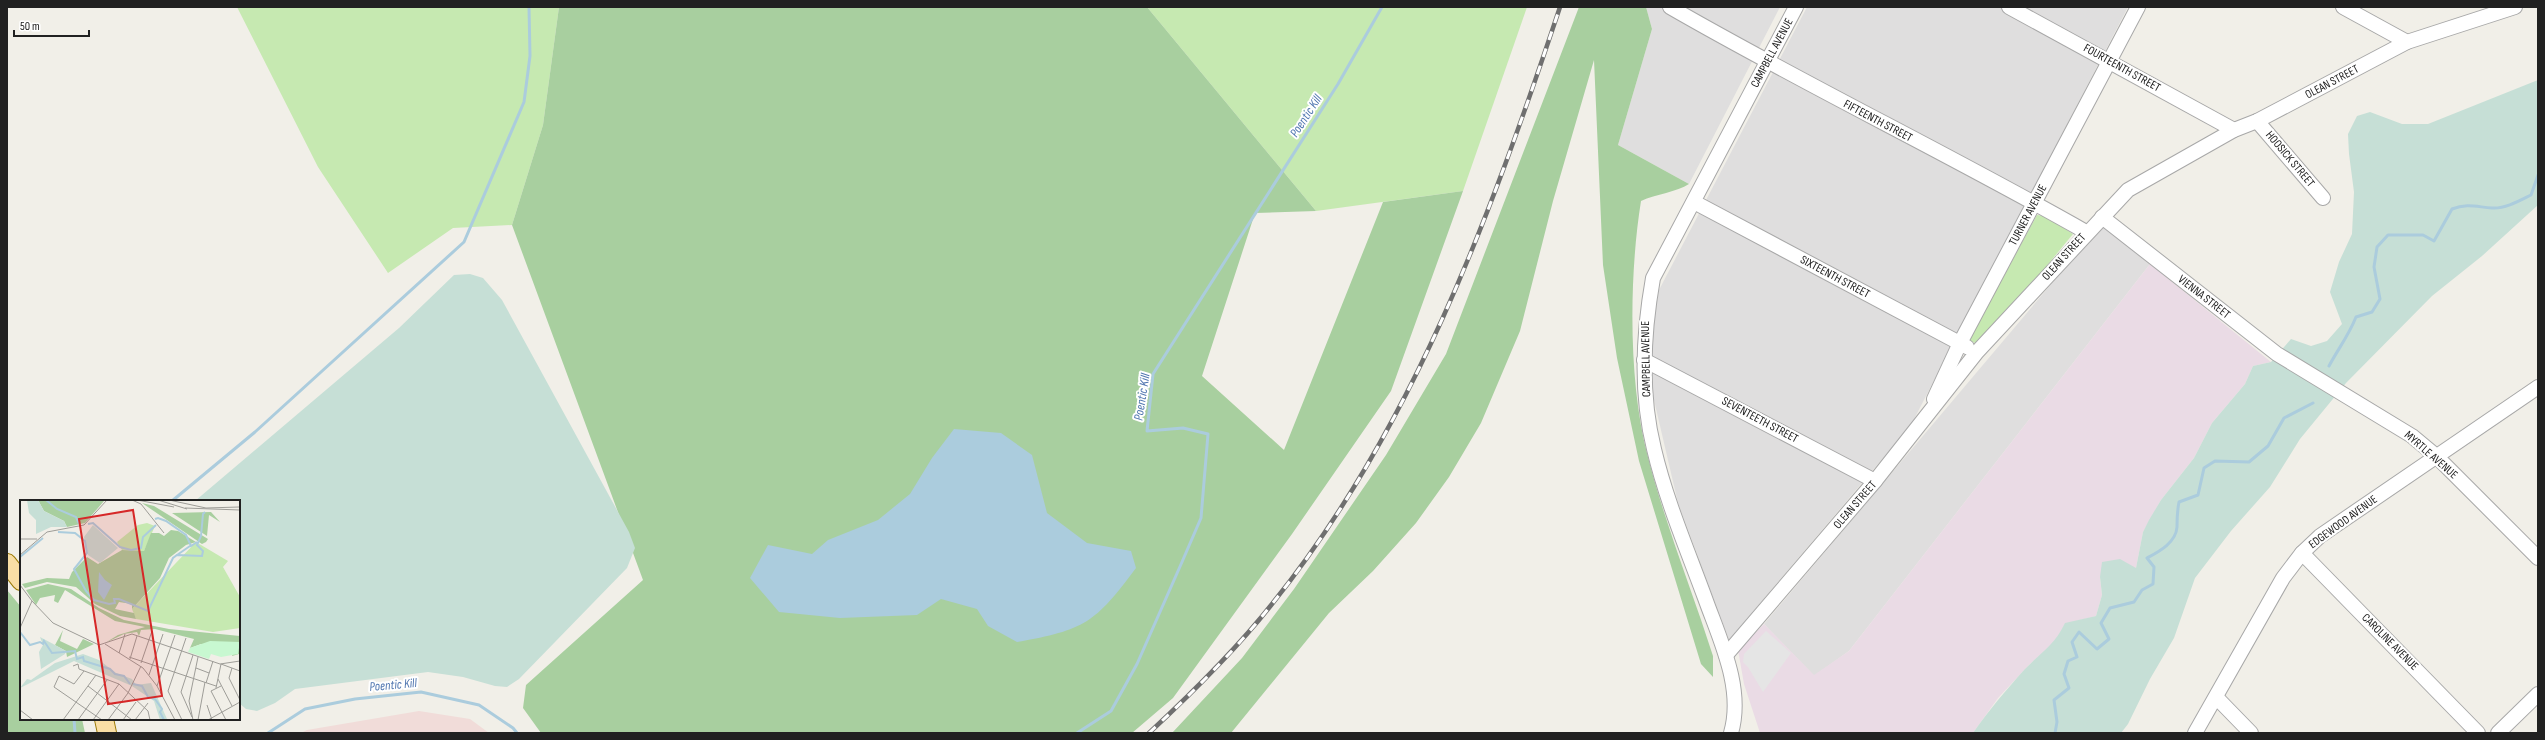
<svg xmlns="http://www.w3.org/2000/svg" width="2545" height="740" viewBox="0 0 2545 740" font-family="'Sofia Sans Condensed',sans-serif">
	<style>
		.residential { fill: #dfdede }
		.commercial { fill: #f1dcd9 }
		.industrial { fill: #eadbe5 }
		.grass { fill: #c6e9b1 }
		.forest { fill: #a8cf9f }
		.wetland { fill: #c6dfd6 }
		.parking { fill: #e5e5e5 }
		.water { fill: #abccdd }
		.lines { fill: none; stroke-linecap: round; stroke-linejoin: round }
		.stream { stroke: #abccdd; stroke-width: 3 }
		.minor-casing { stroke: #a8a8a8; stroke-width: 16 }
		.major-casing { stroke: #9a7905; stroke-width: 20 }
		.minor { stroke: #fff; stroke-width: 14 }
		.major { stroke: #f9dea5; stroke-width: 18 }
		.rail-casing { stroke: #6f6f6f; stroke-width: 4.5 }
		.rail { stroke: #fff; stroke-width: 3; stroke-dasharray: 9; stroke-linecap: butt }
		.labels { text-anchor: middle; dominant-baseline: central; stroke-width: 4; stroke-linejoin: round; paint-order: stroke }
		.street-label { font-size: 12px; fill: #212121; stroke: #fff }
		.water-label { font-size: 13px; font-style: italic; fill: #4f75af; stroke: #fff }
		.inset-river { fill: none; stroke: #abccdd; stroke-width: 2 }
		.inset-road { fill: none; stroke: #9e9d98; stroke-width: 1 }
		.view { fill: #d62828; fill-opacity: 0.15; stroke: #d62828; stroke-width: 2 }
		.inset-edge { fill: none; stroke: #212121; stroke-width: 2 }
	</style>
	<rect width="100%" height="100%" fill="#f1efe8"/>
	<g class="residential">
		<path d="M1646,7H1780L1689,184L1618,145L1652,29Z"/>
		<path d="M1807,7H2128L1911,425L1729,640L1678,503L1650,383L1652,329L1659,290Z"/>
		<path d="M2102,224L2150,264L1849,651L1814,676L1764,624Z"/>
	</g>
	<path class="commercial" d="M419,711L470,719L489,733H301L307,730Z"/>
	<path class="industrial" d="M2150,264L2271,362L2253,366L2245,384L2212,423L2194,458L2161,500L2143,532L2136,568L2100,577L2102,595L2096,616L2065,624L2056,641L2030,664L1998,698L1973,733H1760L1744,684L1738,650L1764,624L1814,675L1849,651Z"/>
	<g class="grass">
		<path d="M237,7H559L543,125L512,225L453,228L388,273L318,167Z"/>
		<path d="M1147,7H1527L1463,191L1316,211Z"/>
		<path d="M2037,215L2045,216L2073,234L1983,343L1977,344L1969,340Z"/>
	</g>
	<g class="forest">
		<path d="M559,7H1147L1316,211L1255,213L1202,376L1284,450L1383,202L1463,191L1391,391L1292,534L1173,698L1132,733H541L523,708L526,685L643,580L512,225L543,125Z"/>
		<path d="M1579,7H1646L1652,29L1618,145L1689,184C1677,192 1656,194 1641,201C1629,276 1628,383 1648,457C1665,524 1692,590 1713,656V677L1701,664L1639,461L1617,358L1603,265L1594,60L1553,201L1520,331L1481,423L1449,477L1416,523L1373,571L1329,613L1231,733H1172L1242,658L1294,589L1386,455L1446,354Z"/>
		<path d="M7,590L21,607V719H82L85,733H7Z"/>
	</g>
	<g class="wetland">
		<path d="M2538,80V205L2482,256L2432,296L2346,383L2300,439L2270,487L2231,531L2195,578L2174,638L2150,679L2128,724L2121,733H1973C1989,710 2006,690 2025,669C2041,652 2054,646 2065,623L2096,616L2102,595L2100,577L2102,562L2120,559L2136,568L2143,532L2149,520L2161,500L2194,458L2212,423L2245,384L2253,366L2271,362L2291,339L2311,346L2327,341L2342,324L2330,292L2339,262L2352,234L2354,192L2349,154L2348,134L2357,116L2370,112L2402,124H2428Z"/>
		<path d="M470,274L483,278L502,300L629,532L635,548L627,568L519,679L507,687L495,686L463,677L428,672L295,689L275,703L257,711L246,709L239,703V501H195L399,328L454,275Z"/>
	</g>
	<path class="parking" d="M1766,631L1791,653L1763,692L1748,667L1743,662L1744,654Z"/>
	<path class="water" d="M954,429L1001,433L1032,455L1047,513L1087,543L1131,551L1136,568C1095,623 1085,630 1017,642L988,626L977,609L941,599L917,615L840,618L779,612L750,578L768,545L812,554L828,540L878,520L910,494L932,458Z"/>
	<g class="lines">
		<g class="stream">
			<path d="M2329,366C2338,349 2349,335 2356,317L2372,312L2380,299L2374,267L2377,247L2388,235H2423L2434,241L2452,209C2467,203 2477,207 2492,208C2505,209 2519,201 2531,195L2538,175"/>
			<path d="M172,501L255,432L464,242L524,102L530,56L529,7"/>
			<path d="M74,719L75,733"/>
			<path d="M268,733L305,709L355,699L421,692L479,705L513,728L517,733"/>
			<path d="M1077,733L1111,711L1137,664L1182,562L1201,518L1208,434L1183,428L1147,431L1153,374L1338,84L1382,7"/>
			<path d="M2055,733L2057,722L2054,700L2069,688L2064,674L2068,661L2077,657L2072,642L2079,632L2097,649L2109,639L2101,623L2110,608L2134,602L2142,590L2153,584L2154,567L2147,558C2158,552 2176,543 2177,527C2177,518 2177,512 2179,502L2198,495L2204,468L2215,461L2249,462L2268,446L2284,418L2313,403"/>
		</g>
		<g class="minor-casing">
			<g id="minor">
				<path d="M1670,7C1807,86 1949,154 2086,232"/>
				<path d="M2009,7L2234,130"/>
				<path d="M2343,7L2407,42"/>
				<path d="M2257,121L2323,198"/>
				<path d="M1694,202L1967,347"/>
				<path d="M2102,217L2277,354L2412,436L2436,456L2538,558"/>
				<path d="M1644,360L1875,481"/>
				<path d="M1934,399L1960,343L2138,7"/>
				<path d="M2302,553L2478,733"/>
				<path d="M1726,655L1875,481L1977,352L2128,190L2234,130L2257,121L2407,42L2515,7"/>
				<path d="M2216,697L2251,733"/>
				<path d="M1731,733C1744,688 1720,640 1705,598C1687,549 1666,500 1654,449C1640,393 1643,334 1653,278L1796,7"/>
				<path d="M2195,733L2283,578L2302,553L2320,536L2538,387"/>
				<path d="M2498,733L2538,694"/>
			</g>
		</g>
		<g class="major-casing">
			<g id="major">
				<path d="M7,563L21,581"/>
				<path d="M104,719L107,733"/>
			</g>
		</g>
		<use href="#minor" class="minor"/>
		<use href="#major" class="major"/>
		<g class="rail-casing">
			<path id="rail" d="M1149,733C1192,693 1235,651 1272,604C1412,430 1490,217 1560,7"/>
		</g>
		<use href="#rail" class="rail"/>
	</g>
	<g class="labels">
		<g class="street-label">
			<text transform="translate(1772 53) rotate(-62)">CAMPBELL AVENUE</text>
			<text transform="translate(2122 68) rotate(29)">FOURTEENTH STREET</text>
			<text transform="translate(2332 82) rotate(-28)">OLEAN STREET</text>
			<text transform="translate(1878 121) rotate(28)">FIFTEENTH STREET</text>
			<text transform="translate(2290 159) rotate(50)">HOOSICK STREET</text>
			<text transform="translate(2028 215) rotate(-62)">TURNER AVENUE</text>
			<text transform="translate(2064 257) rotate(-48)">OLEAN STREET</text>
			<text transform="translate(1835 277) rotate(28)">SIXTEENTH STREET</text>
			<text transform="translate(2204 297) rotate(38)">VIENNA STREET</text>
			<text transform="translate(1646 359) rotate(-91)">CAMPBELL AVENUE</text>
			<text transform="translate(1760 420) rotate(28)">SEVENTEETH STREET</text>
			<text transform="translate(2431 455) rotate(41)">MYRTLE AVENUE</text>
			<text transform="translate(1855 505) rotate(-49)">OLEAN STREET</text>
			<text transform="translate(2343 522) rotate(-36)">EDGEWOOD AVENUE</text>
			<text transform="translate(2390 642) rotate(45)">CAROLINE AVENUE</text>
		</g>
		<g class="water-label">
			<text transform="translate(1306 116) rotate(-57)">Poentic Kill</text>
			<text transform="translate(1142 397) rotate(-81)">Poentic Kill</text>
			<text transform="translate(393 685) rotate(-5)">Poentic Kill</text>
		</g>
	</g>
	<g transform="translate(20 500)">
		<rect width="220" height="220" fill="#f1efe8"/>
		<path d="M127,23L135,26L124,51L102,50L97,42L118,25ZM176,42L208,61L203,67L220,97V128L193,132L116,119L112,109Z" fill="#c6e9b1"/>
		<path d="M18,0H83L84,1L65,23L47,27L44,21L24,11ZM122,3L134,6L188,39L186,42L182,44ZM191,12L200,22L189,15L187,36L152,13ZM151,30L158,31L176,42L166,45L149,58L140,78L112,109V104L99,102L95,109L114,113L116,119L100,116L75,104L56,87L27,82L5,88L2,84L27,78L49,79L52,72L67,57L78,64L102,50L124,51L131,33H139L144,36ZM28,84L51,89L79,108L104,120L149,129L220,136L219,154L212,156L213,153L181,144L170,148L174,139L135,129L121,130L119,136L117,132L104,134L85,143L98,135L125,127L95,121L45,90L38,103L34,101L35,95L20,98L16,105L6,90ZM43,130L40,141L57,149L63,139L74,144L47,157L46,151L20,137L35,145Z" fill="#a8cf9f"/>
		<path d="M7,0H18L24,11L44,21L47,27H31L16,34V20L9,13ZM73,25L98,48L80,63L68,55L64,37ZM20,137L46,151L45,154L21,169L19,152L23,145ZM63,154L79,160L96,173L112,179L116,185L131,183L147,219L140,220L134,201L112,186L54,161L0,188L7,179L11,180L35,163Z" fill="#c6dfd6"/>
		<path d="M190,141L220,142L218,154L201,157L191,154L189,159L168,152L170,148Z" fill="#c8f8d1"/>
		<path d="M79,72L85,80L92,85L84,100L78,92Z" fill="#abccdd"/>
		<path class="inset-river" d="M26,0L37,9L56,17L59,24M135,19L138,18L146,21L166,35L171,46L177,42M68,24L73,23L100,47L111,50L121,48L123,37L136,25M38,32L55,33L65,41L67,53L54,69L66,91L74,100L89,104L95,103L94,99H99L128,111L153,58L157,55L182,56L183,51L177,45L181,36L183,14L185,12M157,55L170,46M0,57L23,38M0,132L10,145L20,142L23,144L24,141L32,153L55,151L57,159L63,157L64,161L90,169L95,174L104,176L110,184M113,184L122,186L128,197L135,199L142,209L140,212L144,220"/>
		<path class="inset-road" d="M112,0L121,4L144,33M117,0L154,7M138,0L167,9M149,0L186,8L219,7M165,8L220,10M0,39H17M0,55L27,32L64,25L87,0M0,85L12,101L0,128M12,101L33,123L79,145L112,134L200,164L220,161M85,144L123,168L137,186L155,220M99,153L105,134M109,157L196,186M110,159L117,136M121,163L132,131M53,166L58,164L59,169L99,184L128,211L130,220M176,168L189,173M212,168L209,178L220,200M64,171L54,184L39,176L34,187L82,220M129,175L143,134M198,179L212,206M186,183L193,161M68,186L112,220M137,186L155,135M201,186L191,191L206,220M196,188L201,164L220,171M187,205L192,220M0,210L13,220M172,217L161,192L173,155M43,220L76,175M58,220L87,180M73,220L99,184M88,220L108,193L121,166M103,220L116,202M115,220L128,203M162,220L148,191L166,138M173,220L169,201L178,157M178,220L185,182M188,220L220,202"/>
		<path class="view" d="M113,10L142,196L88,204L59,19Z"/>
		<rect width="220" height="220" class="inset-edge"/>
	</g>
	<rect width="2545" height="740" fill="none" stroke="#212121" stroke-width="16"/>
	<path d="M14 30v6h75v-6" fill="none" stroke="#212121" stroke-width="2"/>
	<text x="20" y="30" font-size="12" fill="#212121" stroke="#ffffff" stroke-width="3" paint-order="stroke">50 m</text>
</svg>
